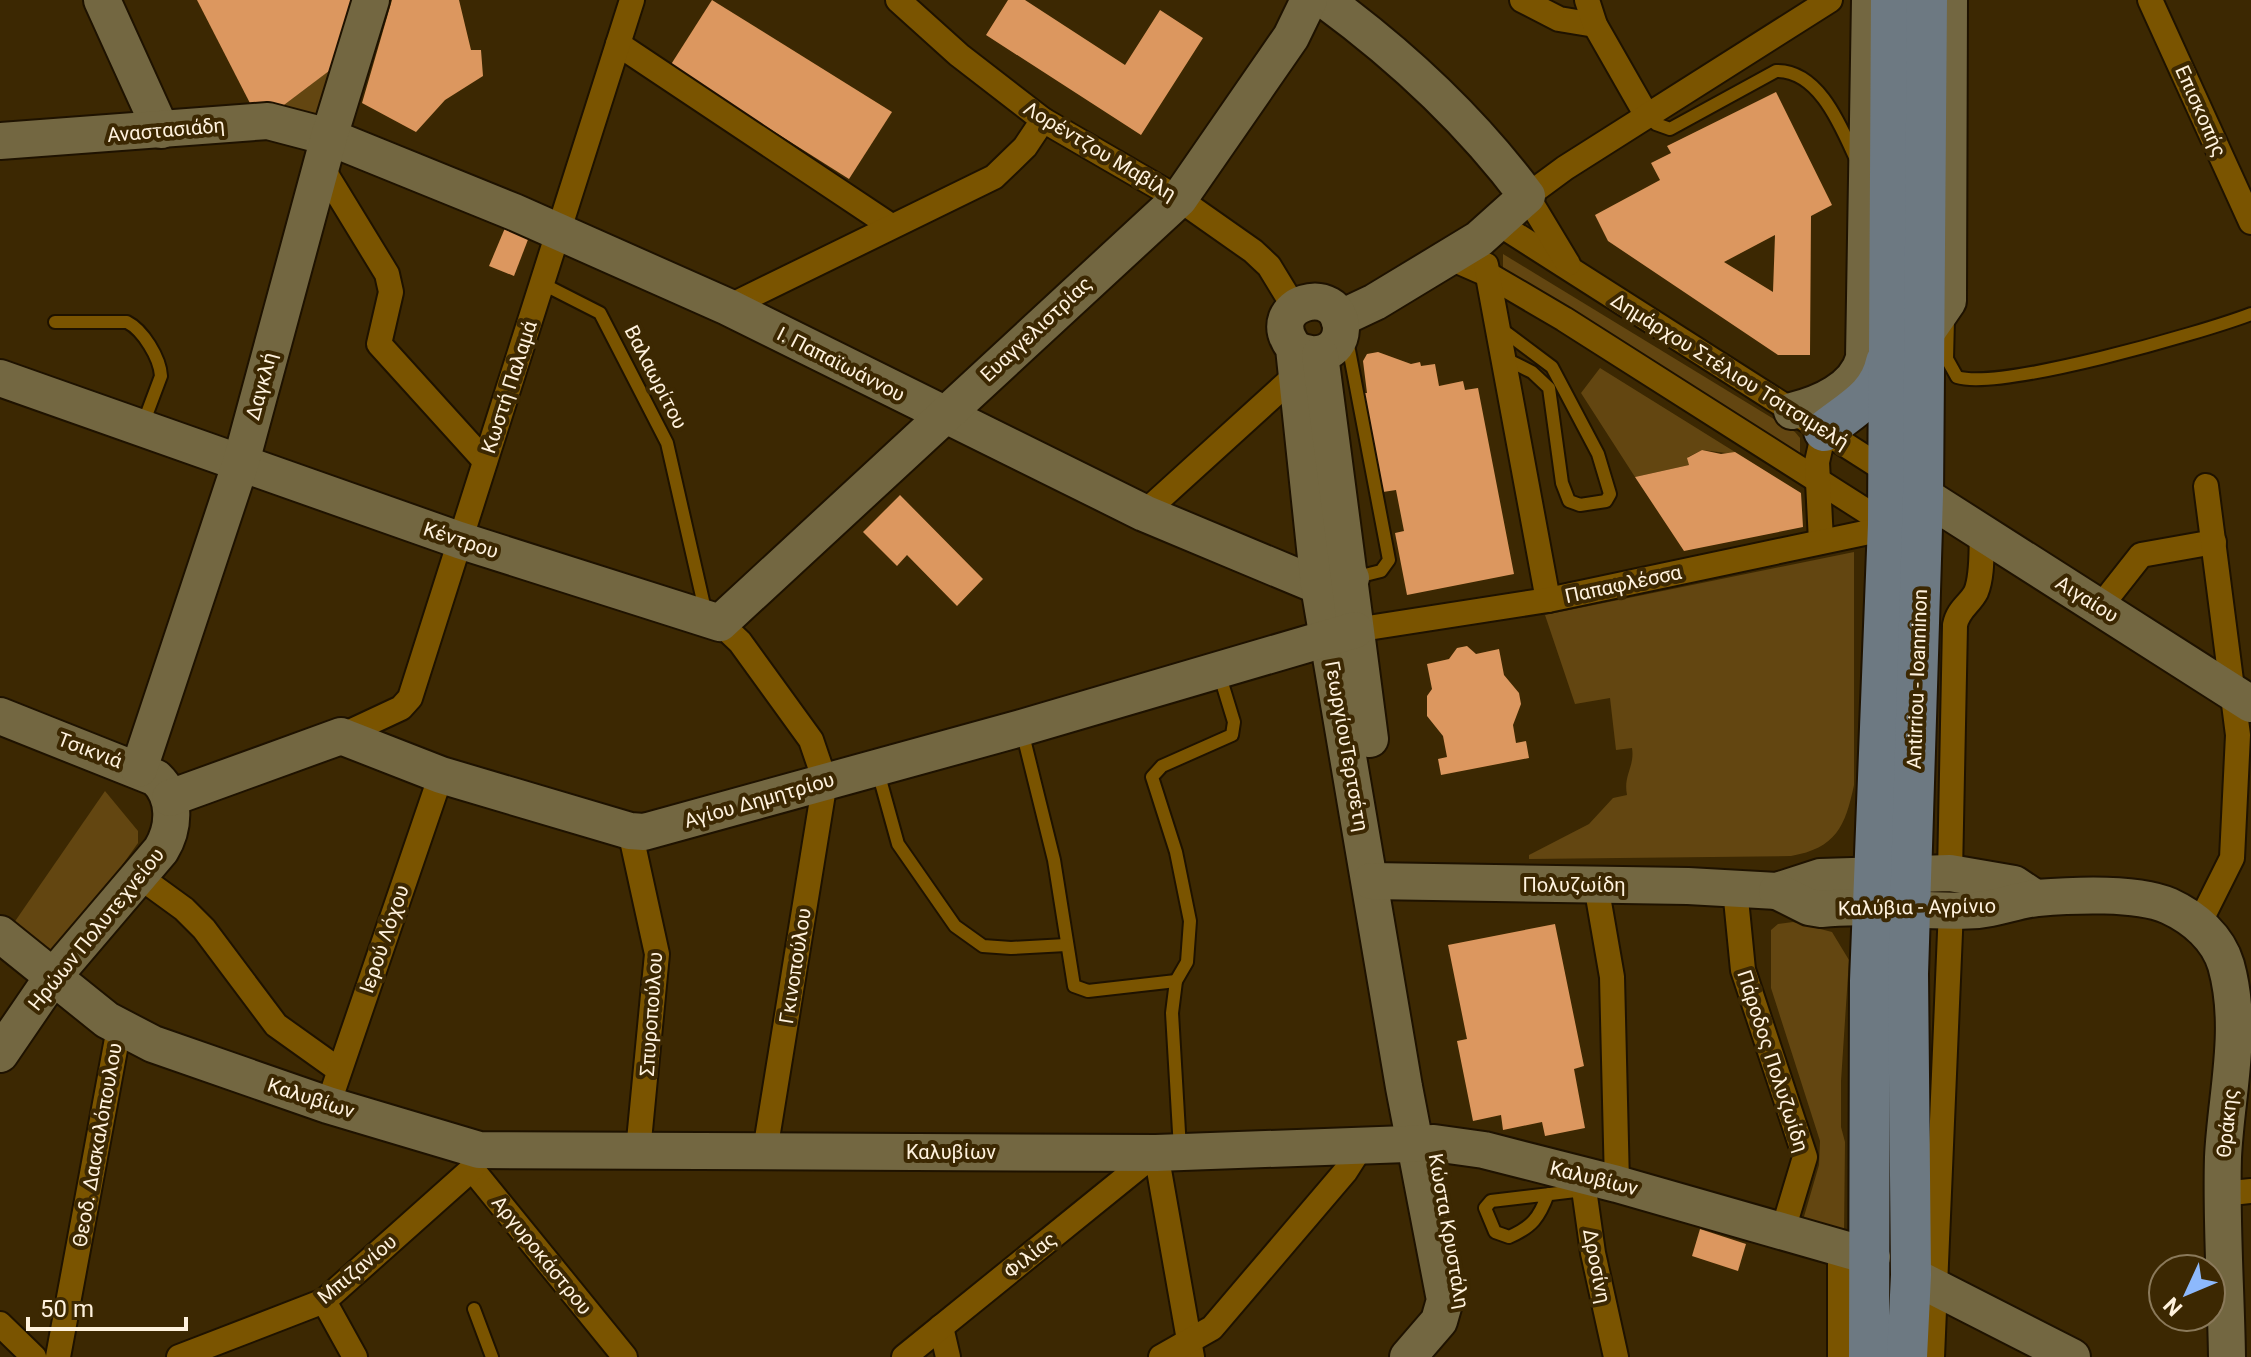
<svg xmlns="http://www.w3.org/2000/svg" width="2251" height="1357" viewBox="0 0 2251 1357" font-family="Roboto,sans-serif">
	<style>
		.green { fill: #634611 }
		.building { fill: #dc975f; fill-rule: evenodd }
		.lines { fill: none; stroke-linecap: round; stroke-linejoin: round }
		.lane-casing { stroke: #1e1200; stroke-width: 16 }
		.street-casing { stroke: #1e1200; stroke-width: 28 }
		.secondary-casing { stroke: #1e1200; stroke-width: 40 }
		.primary-casing { stroke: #1e1200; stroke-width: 44 }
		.lane { stroke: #7a5400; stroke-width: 12 }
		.street { stroke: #7a5400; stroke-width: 24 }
		.secondary { stroke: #736741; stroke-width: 36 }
		.primary { stroke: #6d7982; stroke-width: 40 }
		.labels { text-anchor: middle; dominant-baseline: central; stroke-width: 8; stroke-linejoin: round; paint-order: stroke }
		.street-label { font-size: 20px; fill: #fff2de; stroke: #3c2802 }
	</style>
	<rect width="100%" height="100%" fill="#3c2802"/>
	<g class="green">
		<path d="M337,65L319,117L280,108Z"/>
		<path d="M1503,254L1795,432L1800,438V455L1503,273Z"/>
		<path d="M1600,368L1735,452L1734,454L1702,450L1688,457L1689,465L1635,477L1581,393Z"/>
		<path d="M1854,552V785C1845,827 1836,848 1791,856L1529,859V855L1589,824L1613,798L1627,795C1623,775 1635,767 1632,748L1616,750L1610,698L1575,704L1545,615Z"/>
		<path d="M105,791L138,831V843L54,961L9,930Z"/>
		<path d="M1793,922L1832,932L1849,960L1841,1081V1127L1845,1142L1844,1235L1803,1220L1819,1165L1820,1141L1771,988V930L1778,924Z"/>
	</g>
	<g class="building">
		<path d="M197,0H355L337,65L280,108L253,109Z"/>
		<path d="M392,0H459L471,50H481L483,76L445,100L416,132L362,103Z"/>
		<path d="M712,0L892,112L849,179L670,66Z"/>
		<path d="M1008,0H1025L1125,65L1160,10L1203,38L1141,135L986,35Z"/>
		<path d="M1776,92L1832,205L1811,216L1810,355H1778L1608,241L1595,215L1660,180L1651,163L1671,153L1667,146ZM1775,235L1773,292L1724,262Z"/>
		<path d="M505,228L529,237L514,276L489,266Z"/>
		<path d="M1378,352L1411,364L1420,362L1421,366L1435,364L1439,386L1463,381L1465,390L1478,388L1514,574L1407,595L1395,533L1404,531L1396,490L1383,492L1364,393H1367L1363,361L1367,354Z"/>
		<path d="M1702,450L1721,454L1735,452L1801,493L1803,527L1684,551L1635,477L1689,465L1687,458Z"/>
		<path d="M900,495L983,579L957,606L907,555L897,566L863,532Z"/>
		<path d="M1467,646L1476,654L1499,649L1504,675L1519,693L1521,704L1513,725L1516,743L1526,741L1529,758L1441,775L1438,759L1447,757L1443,736L1427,716V696L1432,689L1427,664L1449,659L1457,648Z"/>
		<path d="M1555,924L1584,1066L1574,1069L1585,1128L1545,1136L1542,1122L1503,1130L1501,1115L1473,1121L1457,1041L1467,1039L1448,945Z"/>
		<path d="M1700,1229L1746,1244L1738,1271L1692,1256Z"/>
	</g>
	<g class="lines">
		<g class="lane-casing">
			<g id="lane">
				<path d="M1647,116L1656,124L1670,129L1776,71C1818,70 1840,124 1855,157"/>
				<path d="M543,284L600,313L667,443L706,614"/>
				<path d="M1948,319L1947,359L1957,377C2000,391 2201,333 2251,314"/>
				<path d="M55,322H127C143,330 160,358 161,376L143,424"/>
				<path d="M1500,328L1552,367L1598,454L1610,494L1606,501L1580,505L1569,501L1562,483L1549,388L1532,372L1502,357"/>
				<path d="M1349,350L1389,560L1381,571L1353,578"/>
				<path d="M1022,731L1054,860L1074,986L1088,991L1176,981"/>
				<path d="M878,772L898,844L955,926L983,946L1011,948L1066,945"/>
				<path d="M1180,1149L1172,1013L1176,981L1187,962L1190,921L1176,852L1152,777L1162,766L1232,735L1234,722L1219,673"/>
				<path d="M1548,1194C1539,1218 1532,1227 1509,1237L1495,1232L1485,1208L1491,1201L1584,1190"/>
				<path d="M474,1309L492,1357"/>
			</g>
		</g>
		<g class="street-casing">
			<g id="street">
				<path d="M898,0L959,55L1043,120L1179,199L1253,251L1269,266L1294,307"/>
				<path d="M1522,0L1559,19L1595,25"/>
				<path d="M1587,0L1595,25L1647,116"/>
				<path d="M2150,0L2251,222"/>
				<path d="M618,44L891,226"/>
				<path d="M321,166L387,274L391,292L379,344L485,461"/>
				<path d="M1496,222L1888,472"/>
				<path d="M1448,257L1489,275L1564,319L1888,525"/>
				<path d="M1568,264L1527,196L1565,168L1830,0"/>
				<path d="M1486,265L1548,600"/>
				<path d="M728,307L994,177L1025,147L1043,120"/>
				<path d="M1144,513L1297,374"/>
				<path d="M1821,541L1817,462L1824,431"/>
				<path d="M2100,607L2141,555L2214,542"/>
				<path d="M720,623L740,642L811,740L825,781L765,1151"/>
				<path d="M1355,630L1548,600L1888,528"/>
				<path d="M341,736L401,708L410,698L632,0"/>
				<path d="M630,831L657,954L638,1151"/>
				<path d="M1950,873L1955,625C1958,609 1970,604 1976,592C1983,575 1981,550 1982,532"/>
				<path d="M140,877L184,909L204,929L276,1025L339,1070"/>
				<path d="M1596,885L1612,977L1617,1184"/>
				<path d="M1735,889L1743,970L1805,1157L1783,1230"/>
				<path d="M2199,924L2232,858L2238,735L2206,486"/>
				<path d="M328,1105L441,775"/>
				<path d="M477,1155L472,1169L625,1357"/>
				<path d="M1582,1175L1593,1253L1616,1357"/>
				<path d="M2222,1194L2251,1191"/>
				<path d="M324,1301L355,1357"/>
				<path d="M0,1324L34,1357"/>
				<path d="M941,1327L948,1357"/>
				<path d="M58,1357L119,1028"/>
				<path d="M179,1357L324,1301L472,1169"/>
				<path d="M904,1357L1156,1153L1192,1357"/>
				<path d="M1161,1357L1212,1328L1345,1172L1361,1147"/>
				<path d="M1840,1357V1246"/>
				<path d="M1932,1357L1951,909"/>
			</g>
		</g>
		<g class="secondary-casing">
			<g id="secondary">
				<path d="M102,0L161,130"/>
				<path d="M1325,0C1400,55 1471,121 1527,196L1479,239L1375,302L1339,319"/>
				<path d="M0,141L268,121L329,137L514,212L728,307L1144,513L1319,586L1351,578"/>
				<path d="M1924,336L1948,301L1949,0"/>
				<path d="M1294,348C1312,360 1340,355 1341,329C1341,281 1259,302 1294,348L1319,586L1404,1087L1445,1300L1439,1321L1408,1357"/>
				<path d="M1320,355L1370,739"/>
				<path d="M0,378L459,540L720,623L1179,199L1291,37L1309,0"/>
				<path d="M1792,411C1820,404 1856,389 1864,358L1870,0"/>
				<path d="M1923,495L2251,704"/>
				<path d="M0,716L156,778C176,797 175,827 161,850L52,978L0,1054"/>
				<path d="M139,769L241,462L329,137L371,0"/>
				<path d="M170,798L341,736L441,775L630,831L644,832L1021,728L1355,630"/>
				<path d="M1371,881L1688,886L1777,891L1820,877L1950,873L2014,884L2035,898"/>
				<path d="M1777,891L1809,907L1821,909C1874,903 1928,914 1978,910C1998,908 2018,900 2037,898C2073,895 2137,892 2169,906C2195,918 2218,938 2226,965C2244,1029 2226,1094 2223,1157C2221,1224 2226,1290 2227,1357"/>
				<path d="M0,934L107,1020L153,1044L328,1105L479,1150L1156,1153L1434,1143L1484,1150L1617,1184L1872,1257"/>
				<path d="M1911,1275L2072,1357"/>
			</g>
		</g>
		<g class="primary-casing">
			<g id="primary">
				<path d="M1824,431C1850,410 1879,397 1886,362"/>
				<path d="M1869,1357L1870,981L1888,525L1891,0"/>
				<path d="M1907,1357L1911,1275L1908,974L1923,495L1927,0"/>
			</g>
		</g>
		<use href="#lane" class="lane"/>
		<use href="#street" class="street"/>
		<use href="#secondary" class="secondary"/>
		<use href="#primary" class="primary"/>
	</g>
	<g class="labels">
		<g class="street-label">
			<text transform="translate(2201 111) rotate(66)">Επισκοπής</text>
			<text transform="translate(166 130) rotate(-5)">Αναστασιάδη</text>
			<text transform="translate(1100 151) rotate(31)">Λορέντζου Μαβίλη</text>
			<text transform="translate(1036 329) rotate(-43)">Ευαγγελιστρίας</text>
			<text transform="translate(841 364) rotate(27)">Ι. Παπαϊωάννου</text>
			<text transform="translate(1730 371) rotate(32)">Δημάρχου Στέλιου Τσιτσιμελή</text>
			<text transform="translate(656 377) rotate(63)">Βαλαωρίτου</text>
			<text transform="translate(261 386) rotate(-75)">Δαγκλή</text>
			<text transform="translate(509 387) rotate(-72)">Κωστή Παλαμά</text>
			<text transform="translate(461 540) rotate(18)">Κέντρου</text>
			<text transform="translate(1623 584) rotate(-12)">Παπαφλέσσα</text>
			<text transform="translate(2087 599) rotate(32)">Αιγαίου</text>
			<text transform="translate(1917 679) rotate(-88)">Antirriou - Ioanninon</text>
			<text transform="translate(1347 746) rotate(80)">ΓεωργίουΤερτσέτη</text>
			<text transform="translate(90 750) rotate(21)">Τσικνιά</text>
			<text transform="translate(759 800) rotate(-16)">Αγίου Δημητρίου</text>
			<text x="1574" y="885">Πολυζωίδη</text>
			<text transform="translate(1917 907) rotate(-1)">Καλύβια - Αγρίνιο</text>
			<text transform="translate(96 929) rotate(-51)">Ηρώων Πολυτεχνείου</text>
			<text transform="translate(384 939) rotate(-71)">Ιερού Λόχου</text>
			<text transform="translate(795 966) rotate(-81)">Γκινοπούλου</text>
			<text transform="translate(651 1014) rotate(-86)">Σπυροπούλου</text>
			<text transform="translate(1773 1061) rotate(72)">Πάροδος Πολυζωίδη</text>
			<text transform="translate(311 1098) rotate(18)">Καλυβίων</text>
			<text transform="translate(2227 1123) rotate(-84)">Θράκης</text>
			<text transform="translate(97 1145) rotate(-80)">Θεοδ. Δασκαλόπουλου</text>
			<text x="951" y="1152">Καλυβίων</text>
			<text transform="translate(1594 1178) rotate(14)">Καλυβίων</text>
			<text transform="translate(1449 1231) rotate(80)">Κώστα Κρυστάλη</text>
			<text transform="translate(542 1255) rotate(51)">Αργυροκάστρου</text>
			<text transform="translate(1030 1255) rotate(-39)">Φιλίας</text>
			<text transform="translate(1597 1266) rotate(79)">Δροσίνη</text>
			<text transform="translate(357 1269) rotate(-40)">Μπιζανίου</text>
		</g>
	</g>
	<g transform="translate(2187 1293) rotate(226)"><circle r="38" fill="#3c2802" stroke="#8a795a" stroke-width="2"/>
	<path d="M0-6L14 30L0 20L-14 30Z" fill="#8db9fc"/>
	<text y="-12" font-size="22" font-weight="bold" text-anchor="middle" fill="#fff2de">N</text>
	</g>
	<path d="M28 1317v12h158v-12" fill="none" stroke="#fff2de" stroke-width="4"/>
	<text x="40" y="1317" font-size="24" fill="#fff2de" stroke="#3c2802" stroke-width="6" paint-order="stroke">50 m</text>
</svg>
